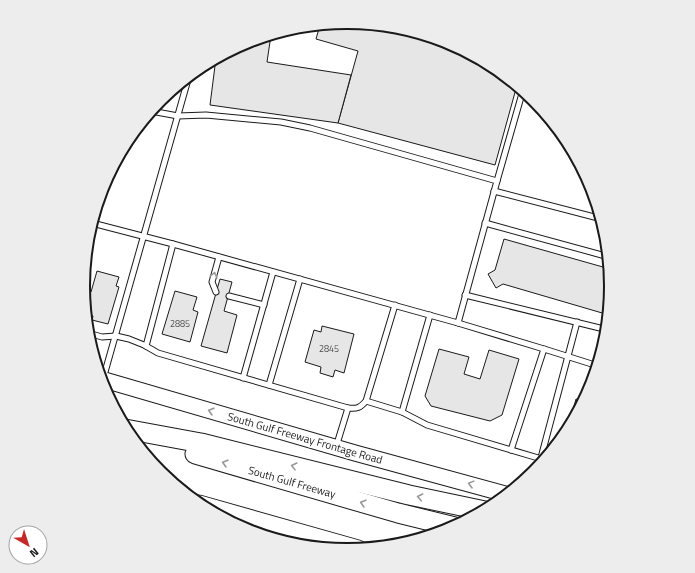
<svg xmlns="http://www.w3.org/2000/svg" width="695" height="573" viewBox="0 0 695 573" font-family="'Titillium Web',sans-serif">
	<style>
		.building { fill: #e6e6e6; stroke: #1a1a1a }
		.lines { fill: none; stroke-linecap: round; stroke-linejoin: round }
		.lane-casing { stroke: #1a1a1a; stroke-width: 7 }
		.secondary-casing { stroke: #1a1a1a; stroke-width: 17 }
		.highway-casing { stroke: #1a1a1a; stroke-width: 21 }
		.lane { stroke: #fff; stroke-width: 5 }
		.secondary { stroke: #fff; stroke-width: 15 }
		.highway { stroke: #fff; stroke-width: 19 }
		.oneway { stroke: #989898 }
		.labels { text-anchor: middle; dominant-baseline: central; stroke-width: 3; stroke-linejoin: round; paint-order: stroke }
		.number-label { font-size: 9px; fill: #4d4d4d }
		.street-label { font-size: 11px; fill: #1a1a1a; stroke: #fff }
		.rim { fill: none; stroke: #1a1a1a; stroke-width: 2 }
	</style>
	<rect width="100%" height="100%" fill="#fff"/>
	<g class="building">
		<path d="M348,22L399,27L449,42L495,67L517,85L495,165L338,123L358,51L316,39L320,25Z"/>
		<path d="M271,35L267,62L351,75L338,123L210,105L216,58L246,42Z"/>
		<path d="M175,88L171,99L157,106L156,105L161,99Z"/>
		<path d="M504,239L610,269L612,287L609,315L503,284L496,288L488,274L495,270Z"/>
		<path d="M97,271L119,277L116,286L119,287L108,324L92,320L93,316L86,315L83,290L91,292Z"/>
		<path d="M220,279L232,282L224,311L237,315L227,353L201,346Z"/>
		<path d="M175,291L197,297L193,310L198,312L190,342L162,334Z"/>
		<path d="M322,326L354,334L344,373L335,370L333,377L320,373L321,367L305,362L314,330L321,332Z"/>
		<path d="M439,349L469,357L464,374L480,379L489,350L519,359L502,415L490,421L431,406L425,396Z"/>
		<path d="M576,399L585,401L566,435Z"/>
	</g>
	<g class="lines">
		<g class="lane-casing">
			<g id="lane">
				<path d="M497,181L523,90"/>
				<path d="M494,191L602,219"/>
				<path d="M92,223L173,244L458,323L497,181L310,128L281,122L206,115L178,116L151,111"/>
				<path d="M485,223L609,257"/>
				<path d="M87,246L93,223"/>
				<path d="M216,292L212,282L219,257"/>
				<path d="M465,295L608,330"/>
				<path d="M229,296L264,305"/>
				<path d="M430,315L402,412L427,425L545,460"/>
				<path d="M458,323L544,349"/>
				<path d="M88,333L102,337L116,336L129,339L144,345L158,353L348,408"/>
				<path d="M146,346L173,244"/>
				<path d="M243,378L273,272"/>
				<path d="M103,379L189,76"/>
				<path d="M269,385L300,279"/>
				<path d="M366,401L402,412"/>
				<path d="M336,447L348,408C357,409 360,408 366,401L395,305"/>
				<path d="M511,450L544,349L598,366"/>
				<path d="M538,469L577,322"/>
			</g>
		</g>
		<g class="secondary-casing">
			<path id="secondary" d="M101,379L355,453L509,495"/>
		</g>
		<g class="highway-casing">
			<g id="highway">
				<path d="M125,429L201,443L409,495L485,511"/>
				<path d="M195,454L398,513L455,527"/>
				<path d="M199,505L358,550"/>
			</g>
		</g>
		<use href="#lane" class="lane"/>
		<use href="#secondary" class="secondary"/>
		<use href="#highway" class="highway"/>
	</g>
	<defs><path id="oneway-chevron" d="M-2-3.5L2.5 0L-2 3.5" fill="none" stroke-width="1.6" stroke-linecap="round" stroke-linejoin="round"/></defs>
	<g class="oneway">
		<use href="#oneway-chevron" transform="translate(214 275) rotate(-76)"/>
		<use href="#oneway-chevron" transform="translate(211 411) rotate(-164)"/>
		<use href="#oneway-chevron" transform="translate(225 463) rotate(-164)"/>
		<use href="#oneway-chevron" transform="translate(294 466) rotate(-166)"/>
		<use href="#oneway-chevron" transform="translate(471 484) rotate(-165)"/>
		<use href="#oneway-chevron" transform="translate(420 497) rotate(-168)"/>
		<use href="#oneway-chevron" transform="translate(363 503) rotate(-164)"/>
	</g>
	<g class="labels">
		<g class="number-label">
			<text x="180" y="323">2885</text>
			<text x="329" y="348">2845</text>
		</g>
		<g class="street-label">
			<text transform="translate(305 438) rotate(16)">South Gulf Freeway Frontage Road</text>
			<text transform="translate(292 482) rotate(16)">South Gulf Freeway</text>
		</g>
	</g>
	<path d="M0 0H695V573H0ZM90 286a257 257 0 1 1 514 0a257 257 0 1 1-514 0Z" fill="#ededed" fill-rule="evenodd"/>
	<path class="rim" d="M90 286a257 257 0 1 1 514 0a257 257 0 1 1-514 0Z"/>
	<g transform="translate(28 545) rotate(141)"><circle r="19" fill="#ffffff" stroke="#a3a3a3"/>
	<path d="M0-3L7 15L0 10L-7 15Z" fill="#c62828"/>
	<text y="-6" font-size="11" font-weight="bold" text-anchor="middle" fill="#1a1a1a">N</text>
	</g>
</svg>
